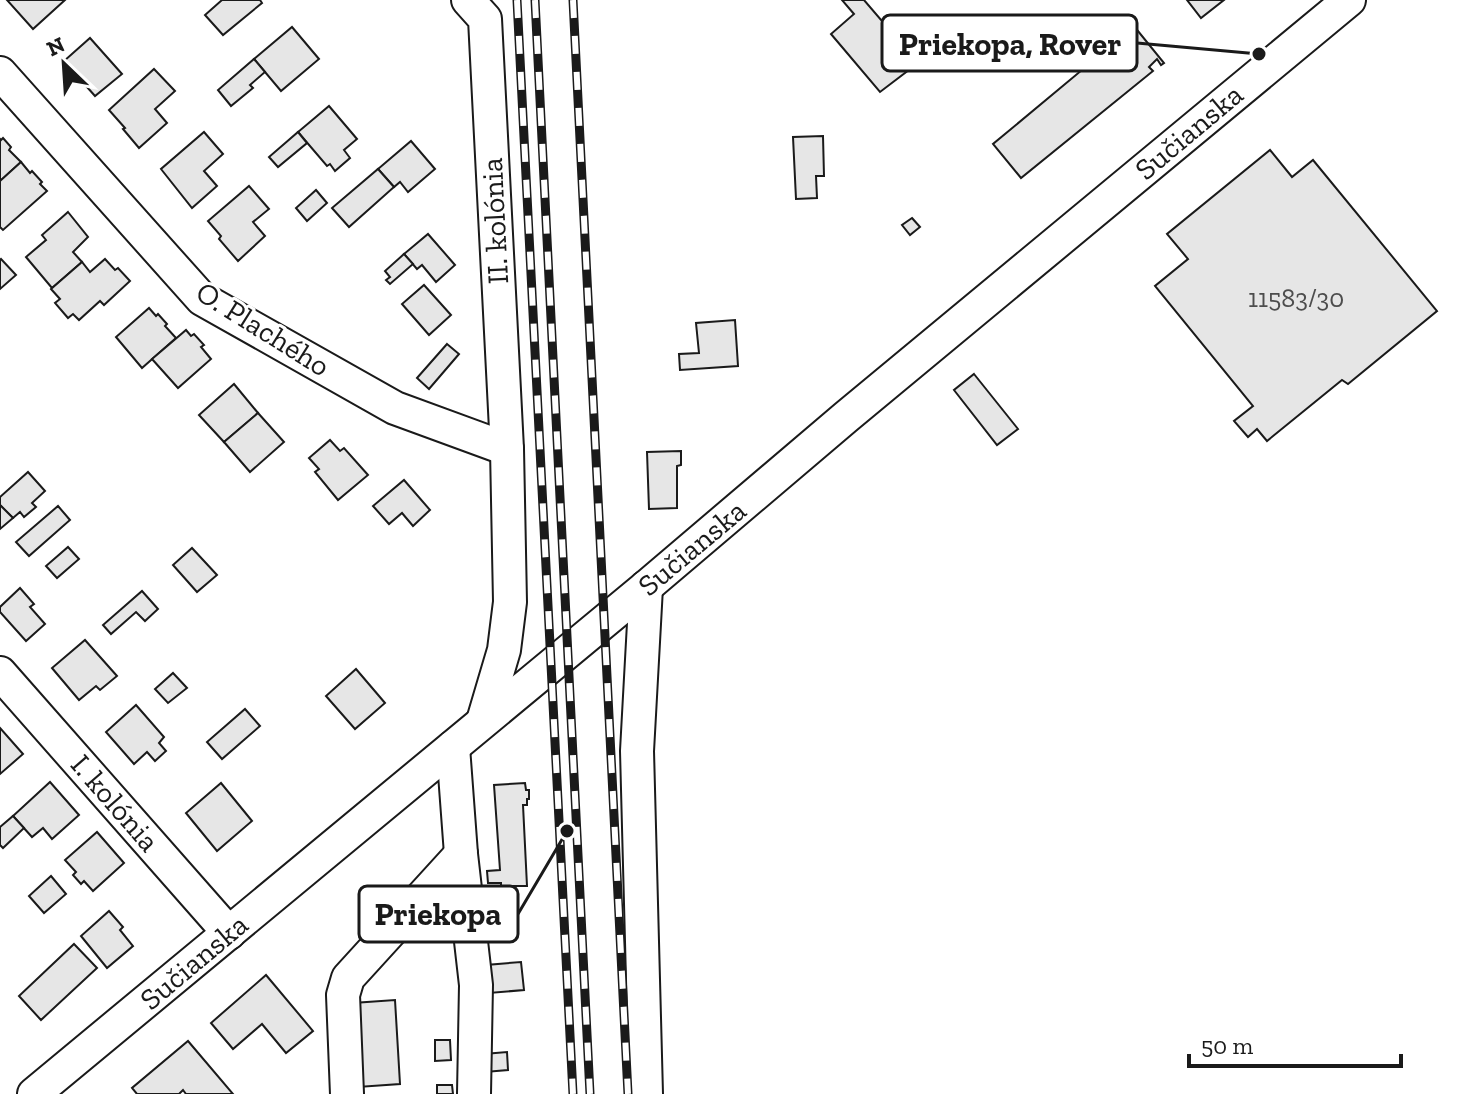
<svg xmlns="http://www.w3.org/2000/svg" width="1469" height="1094" viewBox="0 0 1469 1094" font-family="'Zilla Slab',serif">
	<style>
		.building { fill: #e6e6e6; stroke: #1a1a1a; stroke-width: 2 }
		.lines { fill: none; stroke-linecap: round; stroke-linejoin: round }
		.minor-casing { stroke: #1a1a1a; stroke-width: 36 }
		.minor { stroke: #fff; stroke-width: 32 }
		.rail-casing { stroke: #1a1a1a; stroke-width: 9 }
		.rail { stroke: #fff; stroke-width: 6; stroke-dasharray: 18; stroke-linecap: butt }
		.labels { text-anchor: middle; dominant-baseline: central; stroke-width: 6; stroke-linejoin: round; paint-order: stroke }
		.number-label { font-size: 26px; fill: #4d4d4d }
		.street-label { font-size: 30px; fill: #1a1a1a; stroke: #fff }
		.leader { fill: none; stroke: #1a1a1a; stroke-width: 3 }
		.callout-dot { fill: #1a1a1a; stroke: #fff; stroke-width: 3 }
		.callout { fill: #fff; stroke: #1a1a1a; stroke-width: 3 }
		.callout-label { font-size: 32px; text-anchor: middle; font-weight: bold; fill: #1a1a1a }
	</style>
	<rect width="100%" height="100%" fill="#fff"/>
	<g class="building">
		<path d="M7,0H65L33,29Z"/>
		<path d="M222,0H260L262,3L223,35L205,15Z"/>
		<path d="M842,0H864L918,63L880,92L831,34L854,14Z"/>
		<path d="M1187,0H1224L1201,18Z"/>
		<path d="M1129,20L1164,63L1161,65L1157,59L1149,67L1153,71L1021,178L993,144L1088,65L1082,58L1087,54L1092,59L1130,27L1126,22Z"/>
		<path d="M292,27L319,59L281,91L254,59Z"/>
		<path d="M90,38L122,74L95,96L64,61Z"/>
		<path d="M254,59L265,72L250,85L253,88L231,106L218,90Z"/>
		<path d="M154,69L175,91L155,109L167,123L139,148L123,129L125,128L109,110Z"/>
		<path d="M329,106L357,139L344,150L350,158L335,171L330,164L327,166L298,132Z"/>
		<path d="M204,132L223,154L204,171L217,186L192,208L161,169Z"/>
		<path d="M298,132L307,143L278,167L269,157Z"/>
		<path d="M823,136L824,176H816L817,198L796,199L793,137Z"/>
		<path d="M3,138L11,147L9,150L21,162L0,181V139L1,140Z"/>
		<path d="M411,141L435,169L408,192L400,182L394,187L378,169Z"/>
		<path d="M1270,150L1292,177L1313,160L1437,311L1348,384L1342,380L1267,441L1257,429L1248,437L1234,421L1253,406L1155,286L1188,259L1167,234Z"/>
		<path d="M21,162L30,173L32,171L42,182L40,184L47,191L3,230L0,227V181Z"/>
		<path d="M378,169L394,187L349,227L332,208Z"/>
		<path d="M249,186L269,209L253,222L265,236L238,261L219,239L221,236L208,221Z"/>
		<path d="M316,190L327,203L307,221L296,208Z"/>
		<path d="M68,212L88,237L73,252L82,262L52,288L26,257L46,240L42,235Z"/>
		<path d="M912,218L920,227L910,235L902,225Z"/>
		<path d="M428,234L455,265L436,282L422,265L417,269L404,254Z"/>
		<path d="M404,254L413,264L390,284L386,280L390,277L385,271Z"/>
		<path d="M1,259L16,275L0,289V260Z"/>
		<path d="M105,259L115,270L118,268L130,281L104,305L100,301L79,320L73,314L68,318L55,303L60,299L51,289L82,262L90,272Z"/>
		<path d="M424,285L451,315L429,335L402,304Z"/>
		<path d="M149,308L156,316L158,314L167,324L165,326L176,338L142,368L116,337Z"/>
		<path d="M735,320L738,366L680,370L679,354L699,353L696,323Z"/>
		<path d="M186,330L191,336L194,334L204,345L201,347L211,359L178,388L152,359Z"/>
		<path d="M447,344L459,354L429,389L417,378Z"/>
		<path d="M974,374L1018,429L997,445L954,390Z"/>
		<path d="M234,384L258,413L224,442L199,415Z"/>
		<path d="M258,413L284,442L250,472L224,442Z"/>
		<path d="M330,440L340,451L344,448L368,475L338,500L315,472L319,469L309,458Z"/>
		<path d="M681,451V465L677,466V508L649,509L647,452Z"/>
		<path d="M28,472L45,491L32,503L36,507L24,517L20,512L13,518L0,505V497Z"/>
		<path d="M404,480L430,510L413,526L402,513L389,524L373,506Z"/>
		<path d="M0,505L13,518L0,529Z"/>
		<path d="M58,506L70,520L29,556L16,542Z"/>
		<path d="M68,547L79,559L57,578L46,566Z"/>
		<path d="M192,548L217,575L197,592L173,565Z"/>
		<path d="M20,588L34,604L30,607L45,624L26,641L0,612V607Z"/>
		<path d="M142,591L158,609L145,621L136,612L111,634L103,625Z"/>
		<path d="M85,640L117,676L100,690L96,686L79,700L52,668Z"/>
		<path d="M356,669L385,703L355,729L326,696Z"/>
		<path d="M173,673L187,688L168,703L155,689Z"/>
		<path d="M136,705L164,737L159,743L166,751L155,761L147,752L134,764L106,732Z"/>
		<path d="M245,709L260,726L222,759L207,742Z"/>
		<path d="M0,728L23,754L0,774Z"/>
		<path d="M50,782L79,815L52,839L43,828L32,837L13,816Z"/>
		<path d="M221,783L252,821L217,851L186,813Z"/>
		<path d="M525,783L526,790H529V799H527V805H523L527,886H501V883H488L487,871L500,870L494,785Z"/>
		<path d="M13,816L24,828L3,848L0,845V827Z"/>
		<path d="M97,832L124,863L93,891L84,881L81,884L73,875L76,872L65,860Z"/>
		<path d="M51,876L66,894L44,913L29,896Z"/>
		<path d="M109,911L123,927L120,930L133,946L107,968L81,936Z"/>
		<path d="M74,944L97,968L41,1020L19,996Z"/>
		<path d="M521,962L524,990L489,993L486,965Z"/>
		<path d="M266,975L313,1031L286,1053L262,1024L233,1049L211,1023Z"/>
		<path d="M395,1000L400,1084L358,1087L353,1003Z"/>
		<path d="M435,1040H450L451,1060L435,1061Z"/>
		<path d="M188,1041L233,1094H186L183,1090L179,1094H137L132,1088Z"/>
		<path d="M507,1052L508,1070L485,1072L484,1054Z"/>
		<path d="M437,1085H452L453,1094H437Z"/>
	</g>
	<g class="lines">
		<g class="minor-casing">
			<g id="minor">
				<path d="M468,0L485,19L507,449L510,602L504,650L483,721"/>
				<path d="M0,73L202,299L395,408L507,449"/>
				<path d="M646,587L637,751L646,1094"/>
				<path d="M0,673L229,933"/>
				<path d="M453,747L461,854L476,985L474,1094"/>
				<path d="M34,1094L646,587L846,417L1349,0"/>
				<path d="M347,1094L343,995L348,978L461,854"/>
			</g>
		</g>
		<use href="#minor" class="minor"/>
		<g class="rail-casing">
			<g id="rail">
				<path d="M517,0L573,1094"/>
				<path d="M535,0L590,1094"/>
				<path d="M573,0L628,1094"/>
			</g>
		</g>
		<use href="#rail" class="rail"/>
	</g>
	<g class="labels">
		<g class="number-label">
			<text x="1296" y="298">11583/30</text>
		</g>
		<g class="street-label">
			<text transform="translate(1189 132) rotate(-40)">Sučianska</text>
			<text transform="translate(495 221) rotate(-93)">II. kolónia</text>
			<text transform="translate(263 329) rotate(32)">O. Plachého</text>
			<text transform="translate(692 548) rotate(-40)">Sučianska</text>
			<text transform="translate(115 803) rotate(49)">I. kolónia</text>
			<text transform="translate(194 962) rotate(-40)">Sučianska</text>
		</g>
	</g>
	<path class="leader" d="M1259 54L1137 43M567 831L518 914"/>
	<g class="callout-dot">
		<circle cx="1259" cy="54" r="8"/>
		<circle cx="567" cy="831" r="8"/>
	</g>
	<g class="callout">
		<rect x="882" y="15" width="255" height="56" rx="8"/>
		<rect x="359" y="886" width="159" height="56" rx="8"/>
	</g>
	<g class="callout-label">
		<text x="1010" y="55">Priekopa, Rover</text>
		<text x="438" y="925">Priekopa</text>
	</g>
	<g transform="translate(64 64) rotate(335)" stroke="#ffffff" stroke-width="6" paint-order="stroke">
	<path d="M0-6L14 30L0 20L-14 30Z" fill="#1a1a1a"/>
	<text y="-12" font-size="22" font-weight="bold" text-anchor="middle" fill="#1a1a1a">N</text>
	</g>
	<path d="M1189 1054v12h212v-12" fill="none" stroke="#1a1a1a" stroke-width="4"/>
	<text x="1201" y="1054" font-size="24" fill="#1a1a1a" stroke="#ffffff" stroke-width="6" paint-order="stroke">50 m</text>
</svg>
